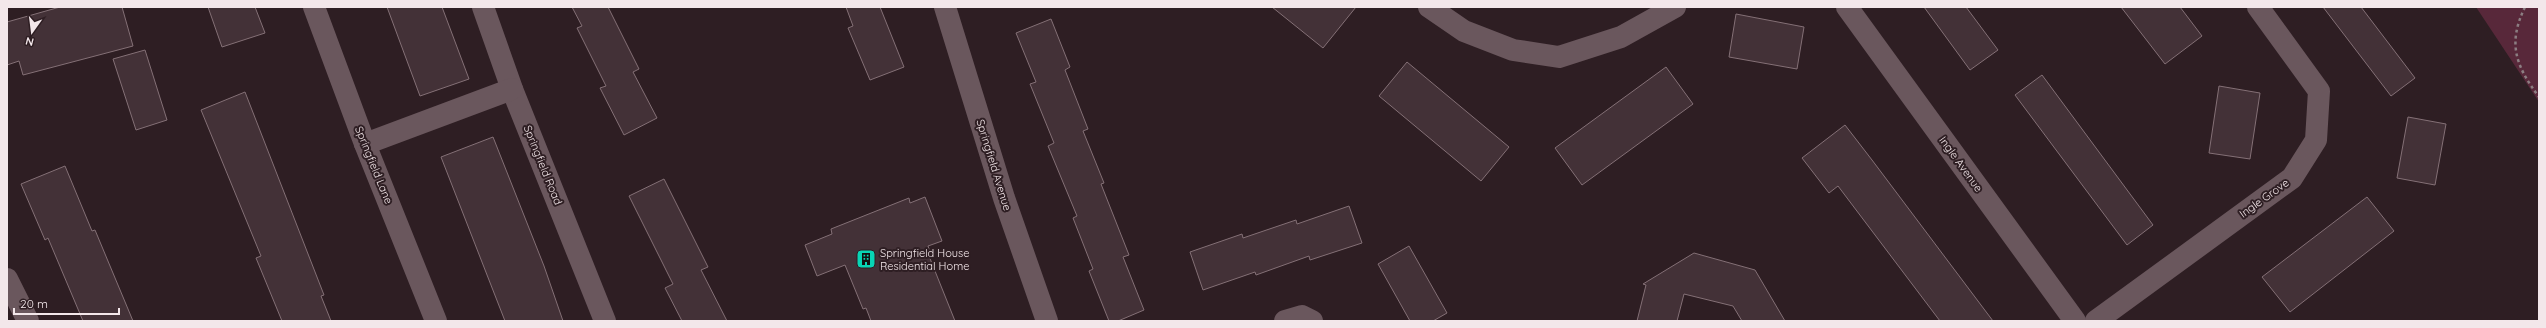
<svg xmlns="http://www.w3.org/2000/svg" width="2546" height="328" viewBox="0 0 2546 328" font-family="Quicksand,sans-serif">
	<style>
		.green { fill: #58283a }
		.building { fill: #433137; stroke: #847076 }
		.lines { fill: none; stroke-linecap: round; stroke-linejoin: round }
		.path { stroke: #8c7e82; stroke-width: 2.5; stroke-dasharray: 3 3; stroke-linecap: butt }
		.street { stroke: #6a575d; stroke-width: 22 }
		.labels { text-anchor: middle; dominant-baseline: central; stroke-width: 4; stroke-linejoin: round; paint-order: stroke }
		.street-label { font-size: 11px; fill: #f3e7ea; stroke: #2e1e23 }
		.poi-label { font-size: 11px; fill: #f3e7ea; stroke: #2e1e23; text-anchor: start }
	</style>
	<rect width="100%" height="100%" fill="#2e1e23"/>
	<path class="green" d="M2476,7H2539V102Z"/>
	<g class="building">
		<path d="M60,7H122L133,46L23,75L19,61L7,65V22Z"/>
		<path d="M208,7H255L265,33L222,47Z"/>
		<path d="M387,7H442L469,79L420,96Z"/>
		<path d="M572,7H608L639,69L633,72L657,118L624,135L600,88L606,86L577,28L582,26Z"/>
		<path d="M846,7H880L904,67L870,80L848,28L853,26Z"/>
		<path d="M1272,7H1356L1323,48Z"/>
		<path d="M1924,7H1966L1998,50L1970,70Z"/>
		<path d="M2121,7H2180L2202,36L2165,64Z"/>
		<path d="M2323,7H2361L2415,78L2391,96Z"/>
		<path d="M1736,14L1804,27L1797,69L1729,57Z"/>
		<path d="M1051,19L1070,67L1065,70L1088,129L1083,131L1104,183L1101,184L1129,255L1123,257L1144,310L1118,321H1109L1089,271L1093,269L1073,218L1077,216L1048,146L1054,143L1030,84L1036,82L1016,33Z"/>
		<path d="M145,50L167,120L136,130L113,59Z"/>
		<path d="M1407,62L1509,147L1481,181L1379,96Z"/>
		<path d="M1666,67L1693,104L1582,185L1555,148Z"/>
		<path d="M2042,75L2153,225L2127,245L2015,95Z"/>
		<path d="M2219,86L2260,93L2250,159L2209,153Z"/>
		<path d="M245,92L324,295L321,296L331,321H282L256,258L261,256L201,110Z"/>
		<path d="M2408,117L2446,124L2435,185L2397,178Z"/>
		<path d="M1845,125L1872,160L1993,321H1940L1838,186L1829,193L1802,158Z"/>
		<path d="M493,137L544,266L563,321H505L441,157Z"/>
		<path d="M65,166L92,231L95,230L133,321H83L48,238L45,240L21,184Z"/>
		<path d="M664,179L708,267L701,270L727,321H682L665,288L673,284L629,196Z"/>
		<path d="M925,197L942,241L928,246L931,255L929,256L955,321H871L866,308L863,309L845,265L817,276L805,245L832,234L831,229L909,198L910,203Z"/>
		<path d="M2367,197L2394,231L2290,312L2262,277Z"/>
		<path d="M1349,206L1362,243L1310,260L1309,256L1256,275L1255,272L1203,290L1190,252L1242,234L1243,238L1296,220L1297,224Z"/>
		<path d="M1409,246L1447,313L1433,321H1410L1378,264Z"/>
		<path d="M1694,253L1755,270L1785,321H1742L1733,306L1684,294L1677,321H1637L1646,285L1643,284Z"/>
	</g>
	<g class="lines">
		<path class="path" d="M2525,7C2507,44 2516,66 2539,97"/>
		<g class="street">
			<path d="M314,7L365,144L436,321"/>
			<path d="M483,7L512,89L605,321"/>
			<path d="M945,7L1004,198L1047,321"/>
			<path d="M1429,7L1464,31L1513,50L1559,57L1621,37L1675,7"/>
			<path d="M1847,7L2075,321"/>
			<path d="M365,144L512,89"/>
			<path d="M7,279L28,321"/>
			<path d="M1285,321L1302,316L1312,321"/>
			<path d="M2096,321L2292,178L2316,140L2319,91L2258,7"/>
		</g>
	</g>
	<defs>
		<g id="building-square" transform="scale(1)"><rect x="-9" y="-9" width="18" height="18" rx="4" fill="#08d5b5" stroke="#2e1e23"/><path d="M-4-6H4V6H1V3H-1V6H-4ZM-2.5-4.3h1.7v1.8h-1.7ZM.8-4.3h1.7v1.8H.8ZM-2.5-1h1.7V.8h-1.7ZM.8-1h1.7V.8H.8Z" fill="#111"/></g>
	</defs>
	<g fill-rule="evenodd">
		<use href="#building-square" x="866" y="259"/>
	</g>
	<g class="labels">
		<g class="street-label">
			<text transform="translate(1961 164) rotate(54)">Ingle Avenue</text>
			<text transform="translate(374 165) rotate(68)">Springfield Lane</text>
			<text transform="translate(543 165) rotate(68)">Springfield Road</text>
			<text transform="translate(994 165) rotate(73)">Springfield Avenue</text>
			<text transform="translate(2264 198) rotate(-36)">Ingle Grove</text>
		</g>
		<g class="poi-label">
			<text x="880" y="253">Springfield House<tspan x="880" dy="13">Residential Home</tspan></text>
		</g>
	</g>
	<rect width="2546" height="328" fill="none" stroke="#f3e7ea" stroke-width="16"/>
	<g transform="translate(32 32) rotate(194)" stroke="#2e1e23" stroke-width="3" paint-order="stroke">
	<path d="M0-3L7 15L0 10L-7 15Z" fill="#f3e7ea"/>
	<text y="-6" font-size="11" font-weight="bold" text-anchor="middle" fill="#f3e7ea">N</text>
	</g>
	<path d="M14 308v6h105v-6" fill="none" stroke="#f3e7ea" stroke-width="2"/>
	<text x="20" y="308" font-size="12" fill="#f3e7ea" stroke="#2e1e23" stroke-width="3" paint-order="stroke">20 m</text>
</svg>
